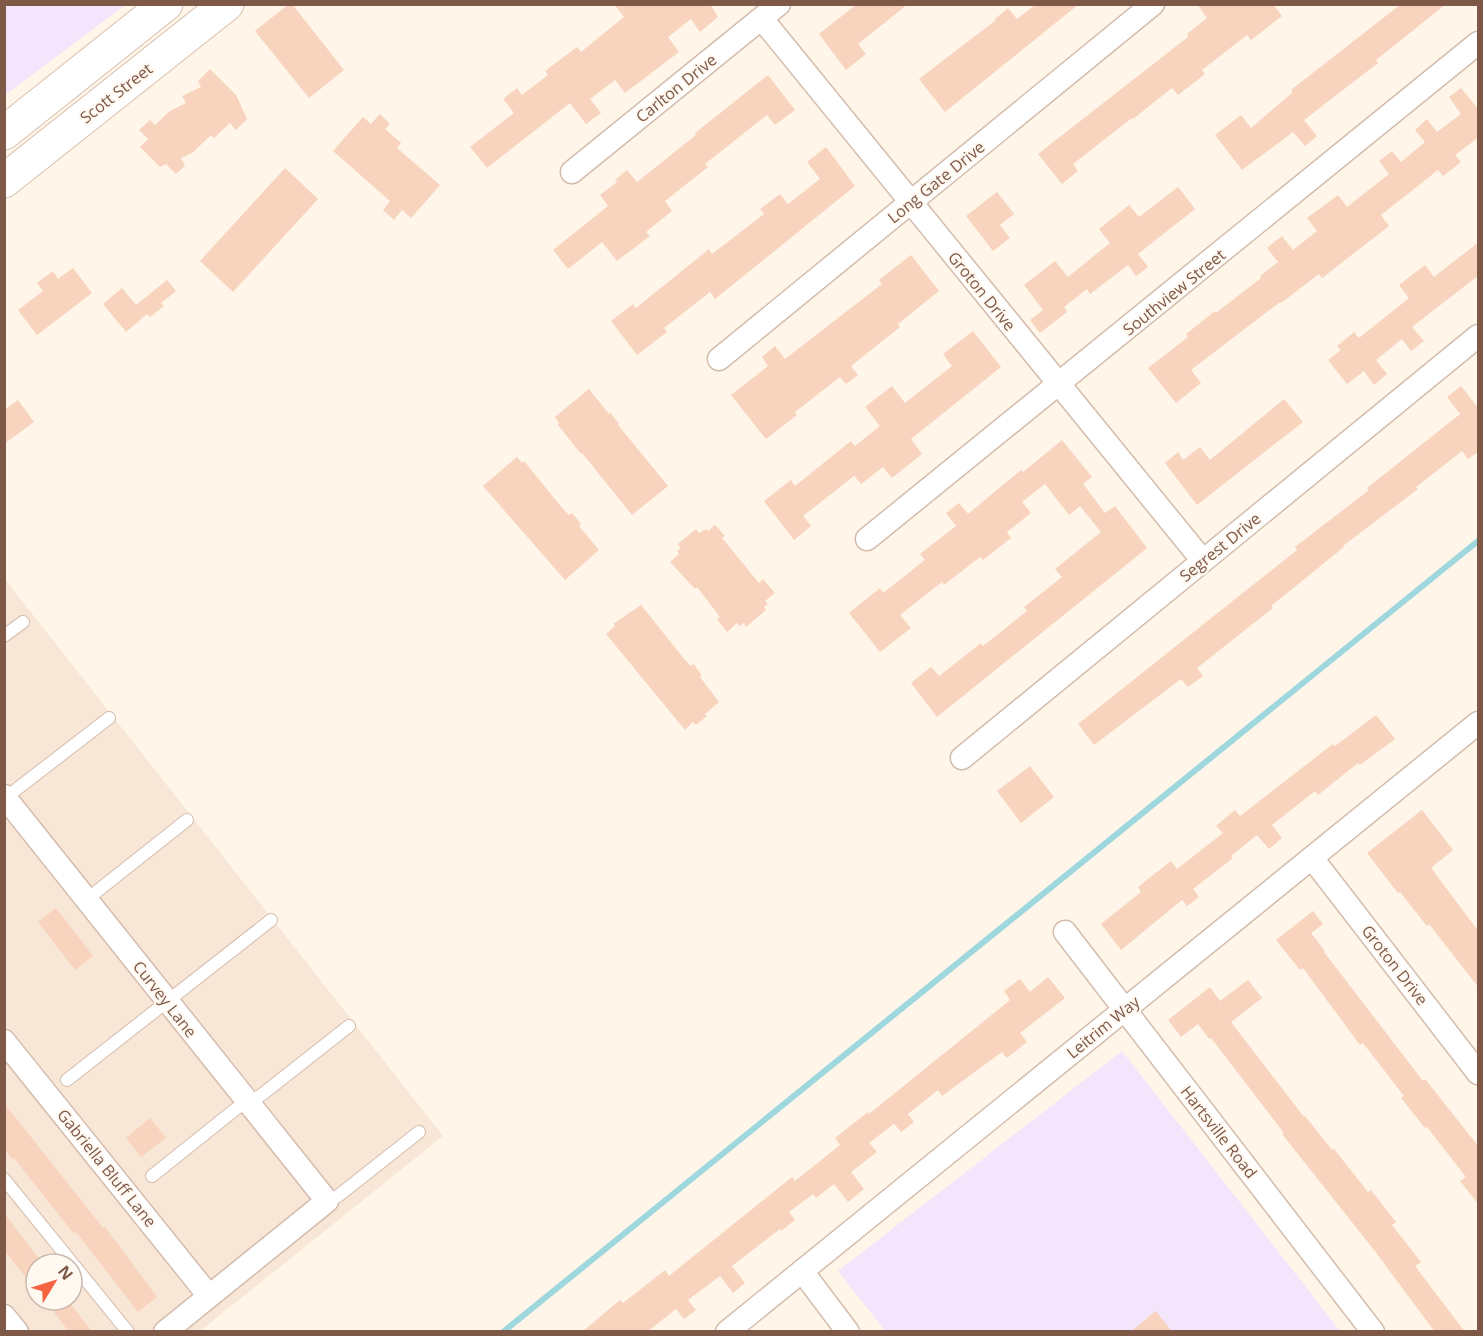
<svg xmlns="http://www.w3.org/2000/svg" width="1483" height="1336" viewBox="0 0 1483 1336" font-family="'Open Sans',sans-serif">
	<style>
		.residential { fill: #f8e7d7; fill-rule: evenodd }
		.education { fill: #f3e5fc }
		.lines { fill: none; stroke-linecap: round; stroke-linejoin: round }
		.stream { stroke: #9fd7df; stroke-width: 6 }
		.building { fill: #f8d3be }
		.lane-casing { stroke: #d4bcad; stroke-width: 14 }
		.street-casing { stroke: #d4bcad; stroke-width: 25 }
		.secondary-casing { stroke: #d9bfac; stroke-width: 35 }
		.lane { stroke: #fff; stroke-width: 12 }
		.street { stroke: #fff; stroke-width: 22 }
		.secondary { stroke: #fff; stroke-width: 33 }
		.labels { text-anchor: middle; dominant-baseline: central; stroke-width: 4.5; stroke-linejoin: round; paint-order: stroke }
		.street-label { font-size: 16px; fill: #7e5948; stroke: #fff9f2 }
	</style>
	<rect width="100%" height="100%" fill="#fff6e9"/>
	<path class="residential" d="M4,578L443,1136L200,1331H5ZM36,1264H72V1300H36Z"/>
	<g class="education">
		<path d="M5,4H125V5L5,95Z"/>
		<path d="M1122,1051L1340,1331H885L838,1271Z"/>
	</g>
	<g class="lines">
		<path class="stream" d="M503,1332L1478,541"/>
	</g>
	<g class="building">
		<path d="M289,4H292L344,70L309,98L255,31Z"/>
		<path d="M614,4H710L718,17L700,32L691,19L668,37L679,52L625,93L615,80L590,99L601,113L586,124L570,103L487,168L470,147L514,113L503,99L517,88L522,95L548,75L545,71L577,47L581,52L624,17Z"/>
		<path d="M857,4H908L858,44L866,54L846,70L819,34Z"/>
		<path d="M1079,4L945,112L919,79L996,20L995,19L1008,8L1017,19L1035,5Z"/>
		<path d="M1197,4H1273L1282,16L1251,40L1247,35L1202,70L1205,74L1178,95L1172,88L1133,119L1132,118L1073,164L1078,171L1062,184L1038,154L1188,37L1187,34L1207,18Z"/>
		<path d="M1401,4H1446L1376,60L1378,63L1304,120L1317,136L1305,146L1293,132L1242,170L1215,135L1241,115L1251,128L1293,92L1291,90Z"/>
		<path d="M210,69L236,95L247,119L236,130L230,123L214,138L211,135L192,153L181,158L185,166L176,174L166,164L160,167L140,147L148,139L139,130L150,120L155,125L170,111L186,103L182,96L201,87L198,81Z"/>
		<path d="M768,75L795,110L775,125L767,115L705,164L708,167L665,201L672,211L646,232L650,236L617,261L602,242L568,269L553,250L608,206L600,195L617,182L615,180L627,170L637,182L696,135L695,133Z"/>
		<path d="M1461,88L1479,110V137L1455,155L1461,162L1443,176L1438,170L1381,215L1389,226L1322,278L1319,274L1281,303L1280,302L1191,370L1201,383L1176,403L1148,368L1188,337L1186,334L1215,311L1216,313L1261,278L1260,276L1278,262L1267,248L1282,236L1293,250L1317,231L1307,218L1338,195L1347,207L1389,174L1379,161L1392,151L1401,162L1425,142L1415,130L1427,119L1437,132L1461,114L1449,97Z"/>
		<path d="M380,114L390,124L385,129L401,143L397,148L440,185L411,218L402,210L394,220L383,210L390,201L333,151L363,117L371,124Z"/>
		<path d="M826,147L855,186L715,299L710,292L664,328L667,332L637,355L611,321L633,304L636,308L709,249L712,254L764,214L760,209L780,194L788,204L820,179L807,162Z"/>
		<path d="M285,168L318,199L233,292L200,261Z"/>
		<path d="M1178,187L1195,209L1138,254L1148,267L1136,276L1128,265L1090,294L1087,289L1064,307L1067,312L1040,333L1030,320L1043,310L1024,285L1055,261L1068,277L1110,243L1099,229L1129,205L1139,217Z"/>
		<path d="M997,192L1014,214L1000,225L1010,238L993,251L966,216Z"/>
		<path d="M1479,242V275L1412,327L1424,341L1411,351L1402,339L1376,360L1387,374L1374,385L1364,371L1347,384L1328,360L1341,350L1337,346L1354,332L1359,338L1409,298L1399,285L1425,265L1434,277Z"/>
		<path d="M911,255L939,291L898,324L900,327L851,366L858,375L846,384L840,377L795,412L797,415L766,439L731,395L768,366L762,357L775,346L785,359L882,284L879,280Z"/>
		<path d="M73,268L92,293L37,335L18,310L43,291L37,283L53,271L58,279Z"/>
		<path d="M167,280L176,291L161,303L164,306L150,317L147,314L126,332L103,304L122,288L136,305Z"/>
		<path d="M973,331L1001,367L911,439L922,454L892,478L883,467L861,484L854,476L803,516L811,526L794,540L764,501L791,480L795,486L851,441L855,446L880,426L865,407L892,386L905,403L952,366L943,354Z"/>
		<path d="M1461,386L1479,409V451L1468,459L1462,451L1416,487L1418,489L1343,546L1344,547L1271,606L1273,608L1197,668L1203,676L1188,687L1181,679L1094,745L1078,724L1297,550L1295,547L1369,490L1367,488L1460,414L1447,397Z"/>
		<path d="M589,389L609,414L610,412L619,424L618,425L668,486L632,515L582,453L581,454L558,425L559,423L555,417Z"/>
		<path d="M1284,399L1303,422L1197,505L1165,463L1178,452L1183,460L1200,447L1210,460Z"/>
		<path d="M18,400L34,422L4,444V410Z"/>
		<path d="M1062,440L1092,477L1083,484L1105,513L1115,506L1147,548L937,717L911,683L931,667L939,676L981,643L983,646L1027,611L1024,607L1062,577L1055,569L1101,532L1080,506L1069,515L1045,484L1022,502L1031,513L1007,532L1011,538L983,560L980,557L944,585L942,582L900,615L911,628L880,652L849,613L880,588L883,593L925,560L920,554L956,526L946,513L959,503L968,514L1021,470L1023,472Z"/>
		<path d="M517,457L522,463L524,461L563,509L569,515L572,513L581,524L579,526L599,550L565,580L483,486Z"/>
		<path d="M715,525L725,536L722,538L759,583L763,579L775,593L765,601L768,604L764,607L766,610L746,627L744,623L740,626L737,623L727,632L717,619L720,617L697,587L695,589L670,562L679,554L677,551L681,548L678,544L685,538L696,529L699,533L706,529L708,531Z"/>
		<path d="M641,605L685,660L691,666L694,664L702,676L700,677L719,702L705,714L707,716L696,725L693,722L685,730L606,634L615,626L613,624Z"/>
		<path d="M1376,715L1395,739L1360,765L1358,763L1318,795L1315,791L1272,825L1282,838L1269,849L1257,835L1231,856L1233,858L1193,889L1199,897L1187,906L1182,900L1121,950L1101,924L1141,892L1138,887L1171,861L1177,869L1223,833L1216,826L1235,810L1240,816L1333,744L1335,746Z"/>
		<path d="M1030,766L1054,797L1021,823L997,791Z"/>
		<path d="M1422,810L1453,850L1431,868L1479,932V988L1429,924L1427,926L1400,892L1398,893L1367,853Z"/>
		<path d="M56,908L93,956L75,970L38,922Z"/>
		<path d="M1313,911L1323,924L1311,933L1325,951L1324,952L1423,1081L1425,1079L1479,1147V1205L1460,1181L1466,1177L1427,1127L1425,1128L1401,1098L1404,1096L1363,1043L1360,1045L1303,968L1300,970L1276,940Z"/>
		<path d="M1048,977L1065,998L1020,1033L1027,1042L1007,1058L1002,1052L942,1096L938,1090L908,1114L914,1122L901,1132L894,1124L869,1143L877,1152L851,1172L864,1189L848,1202L834,1184L816,1198L813,1194L789,1212L795,1220L781,1231L780,1229L732,1266L745,1283L733,1293L720,1276L688,1300L696,1310L684,1319L676,1309L647,1332H582L620,1300L623,1303L665,1270L669,1276L792,1177L795,1181L840,1145L835,1138L868,1112L869,1114L1010,1000L1004,991L1020,979L1030,992Z"/>
		<path d="M1248,980L1262,998L1231,1022L1304,1117L1305,1116L1332,1150L1334,1149L1368,1192L1371,1190L1396,1222L1392,1225L1421,1262L1415,1266L1465,1332H1435L1374,1250L1282,1134L1284,1133L1211,1038L1209,1039L1198,1024L1181,1037L1168,1020L1210,987L1220,1001Z"/>
		<path d="M4,1103L103,1228L105,1227L157,1297L138,1312L76,1232L74,1234L14,1158L12,1159L4,1149Z"/>
		<path d="M150,1118L166,1138L141,1157L126,1138Z"/>
		<path d="M4,1213L43,1264H36V1290L4,1250Z"/>
		<path d="M45,1300H68L92,1332H69Z"/>
		<path d="M1156,1311L1172,1332H1130Z"/>
	</g>
	<g class="lines">
		<g class="lane-casing">
			<g id="lane">
				<path d="M4,636L23,622"/>
				<path d="M4,799L109,718"/>
				<path d="M86,900L187,820"/>
				<path d="M67,1080L271,920"/>
				<path d="M152,1176L237,1108L260,1096L349,1026"/>
				<path d="M4,1179L128,1332"/>
				<path d="M327,1201L338,1196L419,1132"/>
			</g>
		</g>
		<g class="street-casing">
			<g id="street">
				<path d="M762,19L1203,561"/>
				<path d="M572,172L779,4"/>
				<path d="M719,359L1153,4"/>
				<path d="M867,539L1478,43"/>
				<path d="M962,758L1478,336"/>
				<path d="M4,796L327,1201L165,1332"/>
				<path d="M1312,858L1478,1073"/>
				<path d="M1065,932L1373,1332"/>
				<path d="M4,1041L209,1296"/>
				<path d="M802,1271L848,1332"/>
				<path d="M4,1316L17,1332"/>
				<path d="M727,1332L1478,723"/>
			</g>
		</g>
		<g class="secondary-casing">
			<g id="secondary">
				<path d="M4,133L166,4"/>
				<path d="M4,181L227,4"/>
			</g>
		</g>
		<use href="#lane" class="lane"/>
		<use href="#street" class="street"/>
		<use href="#secondary" class="secondary"/>
	</g>
	<g class="labels">
		<g class="street-label">
			<text transform="translate(676 88) rotate(-39)">Carlton Drive</text>
			<text transform="translate(116 93) rotate(-38)">Scott Street</text>
			<text transform="translate(936 182) rotate(-39)">Long Gate Drive</text>
			<text transform="translate(982 291) rotate(51)">Groton Drive</text>
			<text transform="translate(1174 292) rotate(-39)">Southview Street</text>
			<text transform="translate(1220 547) rotate(-39)">Segrest Drive</text>
			<text transform="translate(1395 965) rotate(52)">Groton Drive</text>
			<text transform="translate(165 999) rotate(52)">Curvey Lane</text>
			<text transform="translate(1103 1027) rotate(-39)">Leitrim Way</text>
			<text transform="translate(1219 1132) rotate(52)">Hartsville Road</text>
			<text transform="translate(107 1168) rotate(51)">Gabriella Bluff Lane</text>
		</g>
	</g>
	<rect width="1483" height="1336" fill="none" stroke="#7e5948" stroke-width="12"/>
	<g transform="translate(54 1282) rotate(52)"><circle r="28" fill="#fff9f2" stroke="#cbb9ae" stroke-width="1.5"/>
	<path d="M0-4.5L10 22L0 15L-10 22Z" fill="#f66341"/>
	<text y="-9" font-size="16" font-weight="bold" text-anchor="middle" fill="#7e5948">N</text>
	</g>
</svg>
